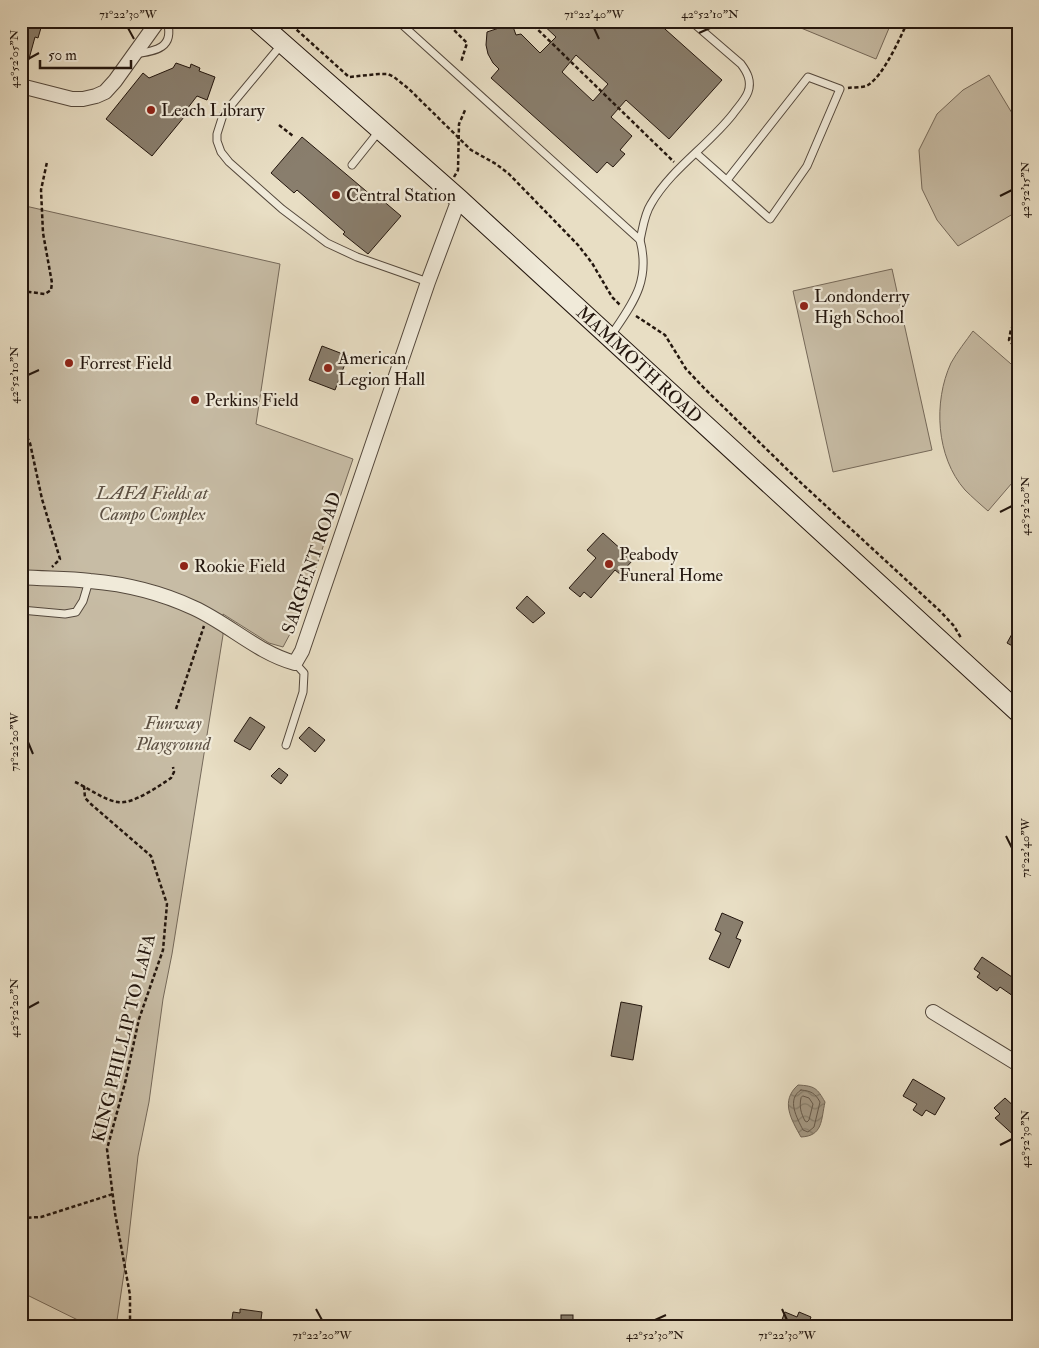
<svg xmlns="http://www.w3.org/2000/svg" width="1039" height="1348" viewBox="0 0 1039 1348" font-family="'IM FELL Double Pica',serif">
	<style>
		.green { fill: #c7bca5; stroke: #75695a }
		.water { fill: url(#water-waves); stroke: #716556 }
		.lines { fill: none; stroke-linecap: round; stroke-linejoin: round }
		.shore { stroke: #64584a; stroke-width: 1 }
		.building { fill: #897e6d; stroke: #23160e; fill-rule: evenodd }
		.lane-casing { stroke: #54483c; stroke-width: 9 }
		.street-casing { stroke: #54483c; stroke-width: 16 }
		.secondary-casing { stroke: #23160e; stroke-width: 21 }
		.path { stroke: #23160e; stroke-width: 2.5; stroke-dasharray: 4 2.5; stroke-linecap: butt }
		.lane { stroke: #f0ead9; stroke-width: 7 }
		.street { stroke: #f0ead9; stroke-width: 14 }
		.secondary { stroke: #f0ead9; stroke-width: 19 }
		.ticks { fill: none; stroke: #23160e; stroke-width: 2 }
		.poi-dot { fill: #8f2418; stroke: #f0ead9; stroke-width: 2 }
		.labels { text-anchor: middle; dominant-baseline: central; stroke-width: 4.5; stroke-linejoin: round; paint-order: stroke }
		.poi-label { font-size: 18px; fill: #23160e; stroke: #f0ead9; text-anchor: start }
		.street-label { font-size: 18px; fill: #23160e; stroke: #f0ead9 }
		.park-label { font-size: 18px; font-style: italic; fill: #5c5043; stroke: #f0ead9 }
		.neatline { fill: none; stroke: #23160e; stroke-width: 2 }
		.ticks-label { font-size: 12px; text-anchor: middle; fill: #23160e }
	</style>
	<defs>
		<pattern id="water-waves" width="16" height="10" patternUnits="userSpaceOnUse" patternTransform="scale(1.25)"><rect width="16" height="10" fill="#a59a86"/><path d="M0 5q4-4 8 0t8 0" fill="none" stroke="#867d6c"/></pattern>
	</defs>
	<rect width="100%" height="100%" fill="#e8dec4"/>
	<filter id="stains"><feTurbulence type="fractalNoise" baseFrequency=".004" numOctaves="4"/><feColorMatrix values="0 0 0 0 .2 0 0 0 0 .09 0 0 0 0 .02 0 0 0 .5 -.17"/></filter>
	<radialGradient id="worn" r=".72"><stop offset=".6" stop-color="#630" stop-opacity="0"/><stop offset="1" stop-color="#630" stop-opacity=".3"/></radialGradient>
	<g class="green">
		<path d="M784,21H892L876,59Z"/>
		<path d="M989,75L1018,123V211L958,246L937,220L922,189L919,150L937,114L963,90Z"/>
		<path d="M21,205L280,264L256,424L353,459L299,617L283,647L269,643L223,614V635L172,954L163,999L149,1102L138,1156L127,1253L116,1327H92L21,1292Z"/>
		<path d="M892,269L932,450L833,472L793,291Z"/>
		<path d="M973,331L1018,370V476L988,511C980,504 972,497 965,490C936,457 933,402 951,363C957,352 966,341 973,331Z"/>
	</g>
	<path class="water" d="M798,1085C815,1086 817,1088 825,1102C821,1120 823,1136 801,1137C791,1119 780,1101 798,1085Z"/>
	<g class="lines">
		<g class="shore">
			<path d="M801,1090C811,1091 815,1093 820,1102L814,1127L808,1132L803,1130C797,1118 786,1099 801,1090Z"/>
			<path d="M803,1096L809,1098L813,1104L809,1120L807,1122L805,1121C801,1113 799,1107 801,1098Z"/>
		</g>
	</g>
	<g class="building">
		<path d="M21,21H43L38,38L35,37L24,77L21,76Z"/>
		<path d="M490,21H511L516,35L521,34L540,53L556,37L539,21H656L722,80L669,139L626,100L611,117L632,136L620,150L625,154L613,167L607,162L597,173L491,78L499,69L493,63L488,54L486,45L487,32L499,28ZM576,55L608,84L593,101L562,72Z"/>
		<path d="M176,63L190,68L191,64L200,68L199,71L215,77L207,100L197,96L187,109L189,111L152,156L106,119L143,73L149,78L173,68Z"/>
		<path d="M302,137L372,196L374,193L401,216L368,254L343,234L345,232L297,190L294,193L271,173Z"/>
		<path d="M322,346L348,356L335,390L309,380Z"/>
		<path d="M603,533L633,560L620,574L615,570L591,598L584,592L580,597L569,588L596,558L587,550Z"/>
		<path d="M527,596L545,613L533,623L516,608Z"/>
		<path d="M1018,623V649L1007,643Z"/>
		<path d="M250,717L265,727L250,750L234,741Z"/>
		<path d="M309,727L325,740L315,752L299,738Z"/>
		<path d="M279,768L288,775L281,784L271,776Z"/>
		<path d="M722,913L743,922L736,938L741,940L729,968L709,959L721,933L715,930Z"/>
		<path d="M982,957L1018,981V990L1013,996L1000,987L997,991L977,977L980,973L974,969Z"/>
		<path d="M621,1002L642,1006L633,1060L611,1056Z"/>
		<path d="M913,1079L945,1098L935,1115L926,1110L922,1116L913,1110L917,1104L903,1096Z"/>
		<path d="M1005,1098L1018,1110V1139L995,1118L1000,1114L994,1108Z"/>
		<path d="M240,1309L262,1312L260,1327L231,1326L233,1312L240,1313Z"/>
		<path d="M785,1312L797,1317L799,1312L811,1317L809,1322L821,1327H779Z"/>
		<rect x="561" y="1315" width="12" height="12"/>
	</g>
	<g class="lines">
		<g class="lane-casing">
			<g id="lane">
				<path d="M398,21L640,240C651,282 632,304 610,337"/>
				<path d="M282,44L223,115L217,134V141L221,152L229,162L282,209L327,243L357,257L428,282"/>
				<path d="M135,54C156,51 175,48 167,21"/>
				<path d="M696,153L770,219L807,166L840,89L808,77L727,180"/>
				<path d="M352,165L380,130"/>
				<path d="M640,240C643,228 644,215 651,204C671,169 708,146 733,114C738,107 745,100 748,92C752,81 747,72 741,64L691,21"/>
				<path d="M21,610L65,614L76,612L83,601L89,581"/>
				<path d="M286,745L303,692L304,673L295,663"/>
			</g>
		</g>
		<g class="street-casing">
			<g id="street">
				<path d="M21,86L72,99H83L96,96L105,92L115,81L158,21"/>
				<path d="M21,577C44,579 68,578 90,581C126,584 162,593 194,608C229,624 258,653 295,663L302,651L428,282L459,199"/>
				<path d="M933,1012L1018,1064"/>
			</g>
		</g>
		<g class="secondary-casing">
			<g id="secondary">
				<path id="s1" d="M257,21L459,199L1018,712"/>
			</g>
		</g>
		<g class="path">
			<path d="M287,21L349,77L379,74H388L394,77L409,89L471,150L496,164L509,174L578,245L592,263L612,297L620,305"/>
			<path d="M445,21L467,43L461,62"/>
			<path d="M529,21L674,162"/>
			<path d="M848,88C854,87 863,88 868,85C884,75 900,38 908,21"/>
			<path d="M279,125L293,136"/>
			<path d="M454,177L458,170L459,124L466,108"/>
			<path d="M21,291L45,294L51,290L52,283L43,233L41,190L47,162"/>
			<path d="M636,316L665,335L686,369L704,388L799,481L940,611L954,626L961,638"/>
			<path d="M1018,320L1011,329L1009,340L1018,351"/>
			<path d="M21,425L30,443L42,499L60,559L52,567"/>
			<path d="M176,709L204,626"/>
			<path d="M75,782C89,788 103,800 118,802C132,805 159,786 171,778L174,772L173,767"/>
			<path d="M84,786L85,798L92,805L151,856L167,904L163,950L139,1019L125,1083L107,1149L115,1213L130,1295V1327"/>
			<path d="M21,1218L41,1217L113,1194"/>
		</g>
		<use href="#lane" class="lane"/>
		<use href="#street" class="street"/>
		<use href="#secondary" class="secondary"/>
	</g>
	<path class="ticks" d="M128,28L134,39M594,28L599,39M699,33L710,28M28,59L39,53M1000,196L1012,190M28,375L39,370M1000,512L1012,506M28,742L33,754M1006,836L1012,848M28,1008L39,1002M1000,1145L1012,1139M316,1309L322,1320M782,1309L787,1320M655,1320L666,1315"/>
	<g class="poi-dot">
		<circle cx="151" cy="110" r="5"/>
		<circle cx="336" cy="195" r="5"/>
		<circle cx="804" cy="306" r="5"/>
		<circle cx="69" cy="363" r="5"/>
		<circle cx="328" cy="368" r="5"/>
		<circle cx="195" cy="400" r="5"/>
		<circle cx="609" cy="564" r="5"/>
		<circle cx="184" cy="566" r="5"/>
	</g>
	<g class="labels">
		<g class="poi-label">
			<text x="161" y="110">Leach Library</text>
			<text x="346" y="195">Central Station</text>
			<text x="814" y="296">Londonderry<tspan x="814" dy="21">High School</tspan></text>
			<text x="338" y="358">American<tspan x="338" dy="21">Legion Hall</tspan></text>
			<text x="79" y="363">Forrest Field</text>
			<text x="205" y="400">Perkins Field</text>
			<text x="619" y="554">Peabody<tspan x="619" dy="21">Funeral Home</tspan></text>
			<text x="194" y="566">Rookie Field</text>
		</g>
		<g class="street-label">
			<text stroke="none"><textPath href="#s1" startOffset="514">MAMMOTH ROAD</textPath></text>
			<text transform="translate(312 563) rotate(-71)">SARGENT ROAD</text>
			<text transform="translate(124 1038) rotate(-76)">KING PHILLIP TO LAFA</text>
		</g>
		<g class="park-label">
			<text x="152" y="493">LAFA Fields at<tspan x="152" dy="21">Campo Complex</tspan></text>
			<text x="173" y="723">Funway<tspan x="173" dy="21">Playground</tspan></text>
		</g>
	</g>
	<rect width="1039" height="1348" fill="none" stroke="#e8dec4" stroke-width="55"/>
	<path d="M40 60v8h91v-8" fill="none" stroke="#23160e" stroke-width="2.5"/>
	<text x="48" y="60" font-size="15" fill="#23160e" stroke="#f0ead9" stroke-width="4" paint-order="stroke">50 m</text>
	<rect x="28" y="28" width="984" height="1292" class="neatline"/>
	<g class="ticks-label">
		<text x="128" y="18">71°22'30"W</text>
		<text x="594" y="18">71°22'40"W</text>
		<text x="710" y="18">42°52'10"N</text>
		<text transform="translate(14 59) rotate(-90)" y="4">42°52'05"N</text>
		<text transform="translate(1025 190) rotate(-90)" y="4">42°52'15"N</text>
		<text transform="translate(14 375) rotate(-90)" y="4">42°52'10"N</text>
		<text transform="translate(1025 506) rotate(-90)" y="4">42°52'20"N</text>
		<text transform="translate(14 742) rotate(-90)" y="4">71°22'20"W</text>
		<text transform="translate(1025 848) rotate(-90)" y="4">71°22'40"W</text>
		<text transform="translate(14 1008) rotate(-90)" y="4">42°52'20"N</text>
		<text transform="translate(1025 1139) rotate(-90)" y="4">42°52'30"N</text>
		<text x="322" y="1339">71°22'20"W</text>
		<text x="655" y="1339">42°52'30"N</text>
		<text x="787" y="1339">71°22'30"W</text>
	</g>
	<rect width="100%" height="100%" filter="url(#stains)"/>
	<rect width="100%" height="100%" fill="url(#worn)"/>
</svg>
